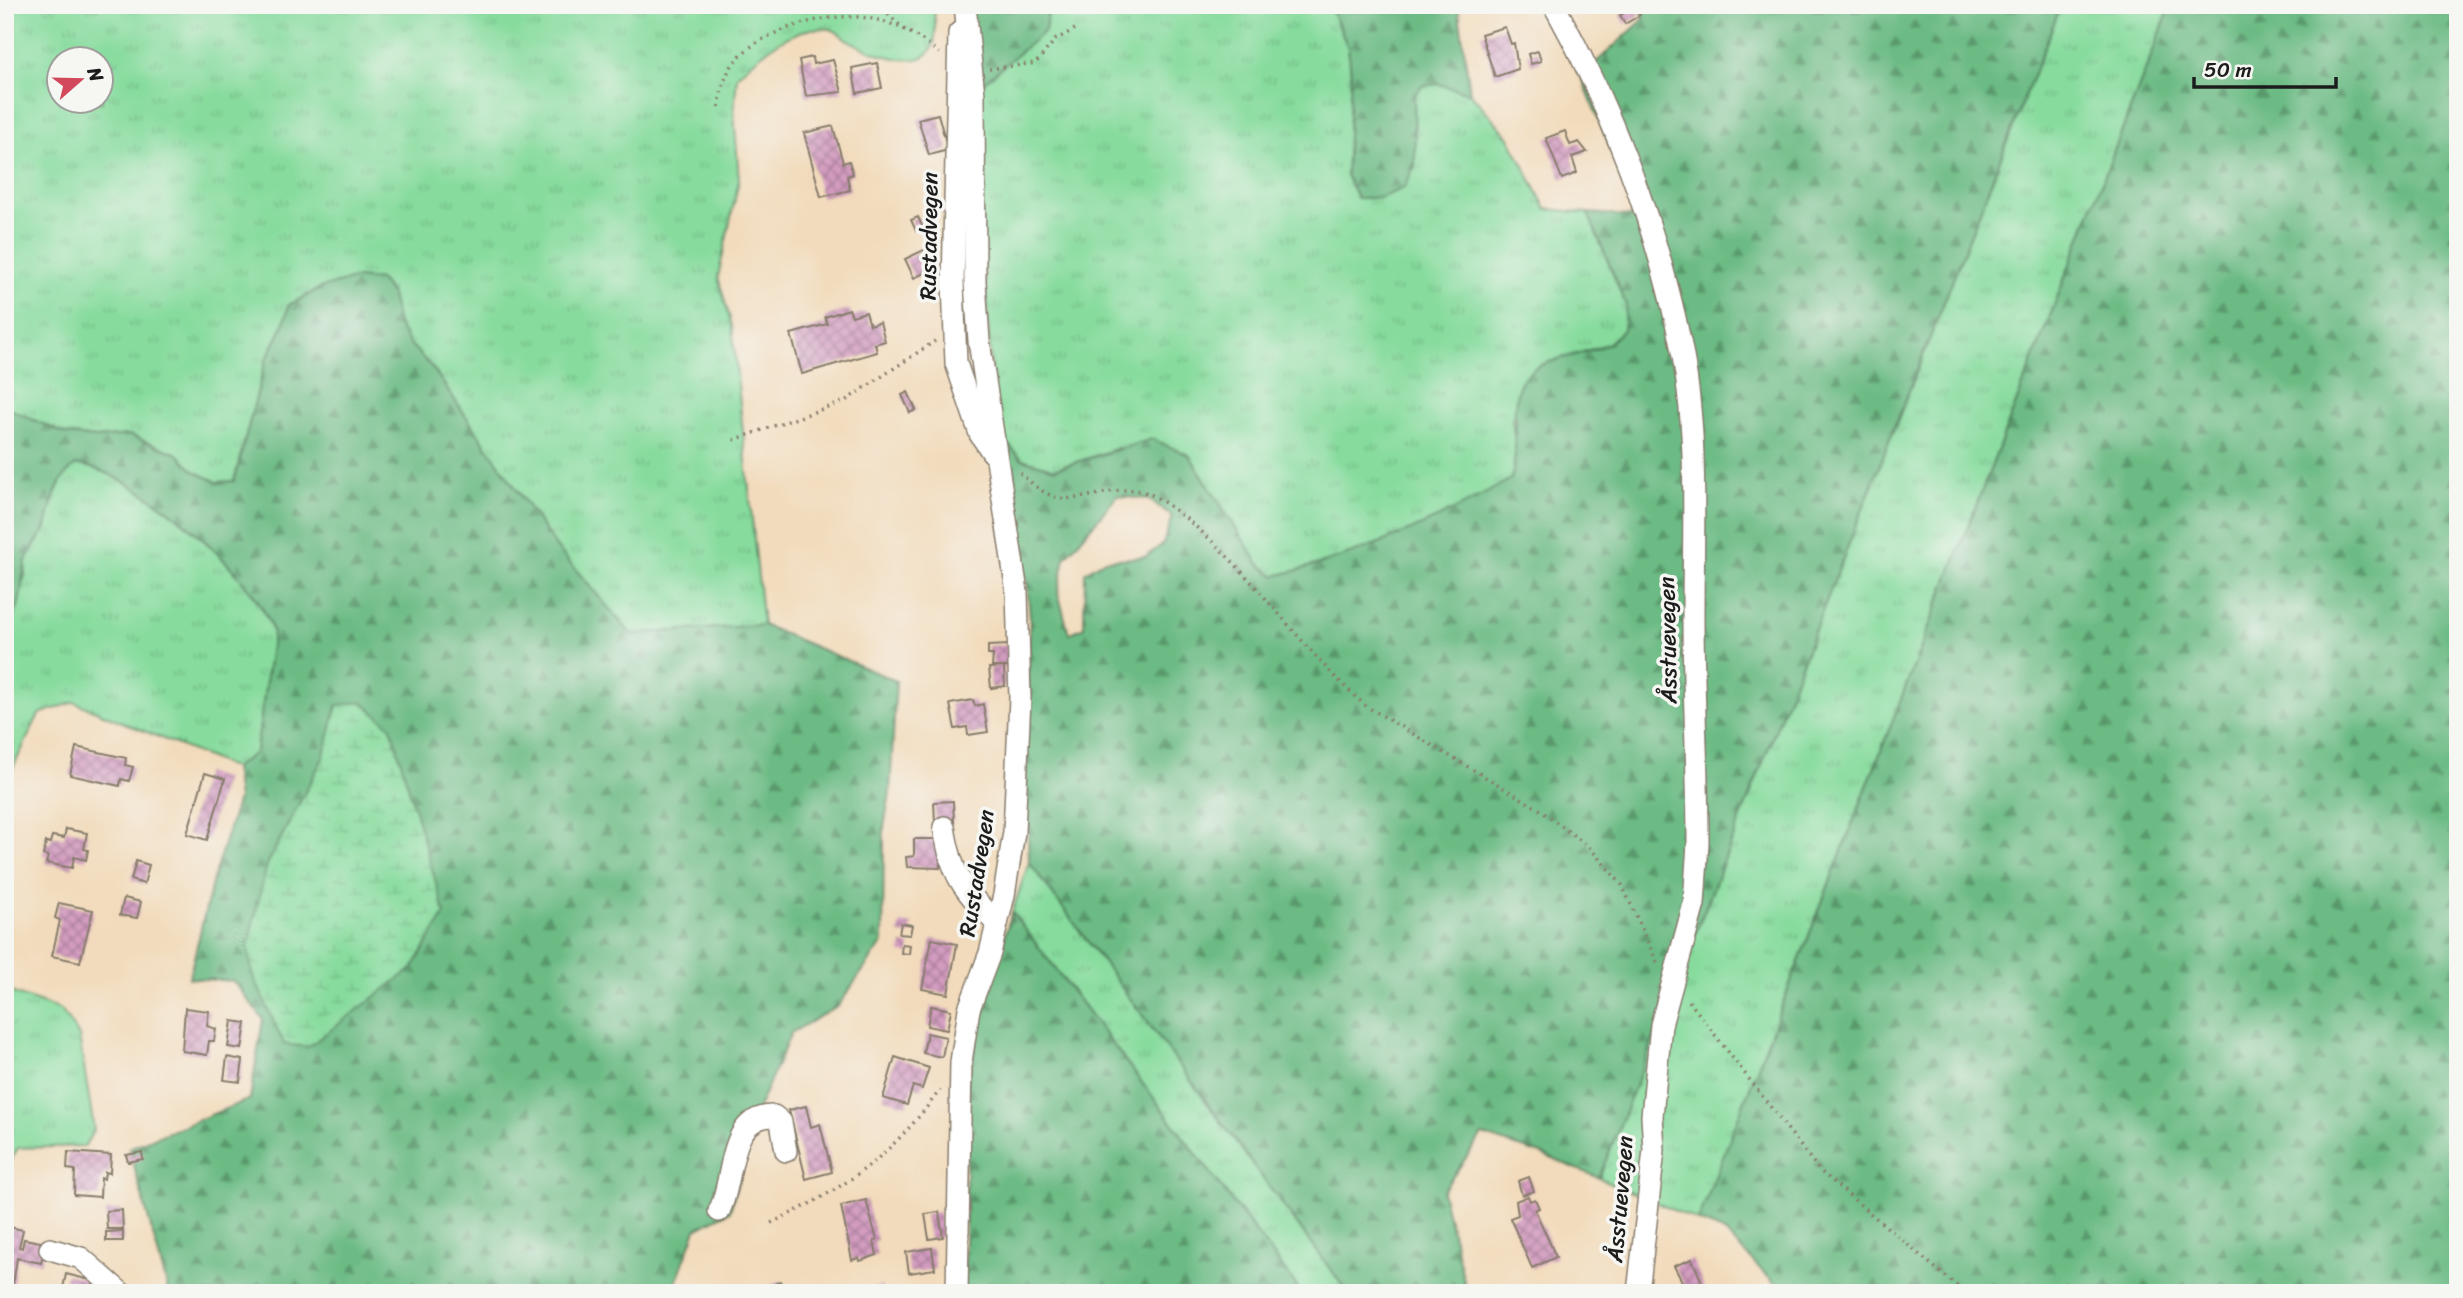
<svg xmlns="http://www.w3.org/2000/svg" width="2463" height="1298" viewBox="0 0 2463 1298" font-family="Sriracha,sans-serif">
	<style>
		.grass { fill: url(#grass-tufts); stroke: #517c5c; stroke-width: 2; fill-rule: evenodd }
		.forest { fill: url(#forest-firs); stroke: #446c50; stroke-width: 2; fill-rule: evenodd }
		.wetland { fill: url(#wetland-marsh); stroke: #517c5c; stroke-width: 2 }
		.building { fill: url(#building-cross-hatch) }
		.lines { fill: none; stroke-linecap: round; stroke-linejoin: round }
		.minor-casing { stroke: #877c6c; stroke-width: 24 }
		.path { stroke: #877c6c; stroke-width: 3.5; stroke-dasharray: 2 5; stroke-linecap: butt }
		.minor { stroke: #fff; stroke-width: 21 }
		.labels { text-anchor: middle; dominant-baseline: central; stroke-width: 7; stroke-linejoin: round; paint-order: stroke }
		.street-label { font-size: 23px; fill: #1c1c1c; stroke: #f6f6f2 }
	</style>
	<defs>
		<pattern id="grass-tufts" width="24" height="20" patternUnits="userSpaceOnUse" patternTransform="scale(1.75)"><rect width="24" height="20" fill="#86db9d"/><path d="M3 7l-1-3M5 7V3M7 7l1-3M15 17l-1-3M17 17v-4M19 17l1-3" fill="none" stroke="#73bb87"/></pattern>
		<pattern id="forest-firs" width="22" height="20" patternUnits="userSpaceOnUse" patternTransform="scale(1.75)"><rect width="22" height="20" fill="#6cbb84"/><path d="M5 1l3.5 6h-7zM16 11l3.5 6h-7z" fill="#58976b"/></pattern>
		<pattern id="wetland-marsh" width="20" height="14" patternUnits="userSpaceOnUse" patternTransform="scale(1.75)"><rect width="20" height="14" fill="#86db9d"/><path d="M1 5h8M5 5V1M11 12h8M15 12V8" fill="none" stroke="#73bb87"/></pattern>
		<pattern id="building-cross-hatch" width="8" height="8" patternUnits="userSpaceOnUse" patternTransform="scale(1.75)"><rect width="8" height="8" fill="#d39cc0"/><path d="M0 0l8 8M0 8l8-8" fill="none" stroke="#aa7e9b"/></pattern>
	</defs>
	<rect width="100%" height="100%" fill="#f6f6f2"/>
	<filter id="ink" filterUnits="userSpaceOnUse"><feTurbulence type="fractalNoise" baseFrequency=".0143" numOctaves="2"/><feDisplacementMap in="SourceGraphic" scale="14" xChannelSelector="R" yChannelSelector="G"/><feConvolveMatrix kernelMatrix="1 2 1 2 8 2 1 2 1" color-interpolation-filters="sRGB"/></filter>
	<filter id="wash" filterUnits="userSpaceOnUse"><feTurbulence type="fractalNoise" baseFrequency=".00686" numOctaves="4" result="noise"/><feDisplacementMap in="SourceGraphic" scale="28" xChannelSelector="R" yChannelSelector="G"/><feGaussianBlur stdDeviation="1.57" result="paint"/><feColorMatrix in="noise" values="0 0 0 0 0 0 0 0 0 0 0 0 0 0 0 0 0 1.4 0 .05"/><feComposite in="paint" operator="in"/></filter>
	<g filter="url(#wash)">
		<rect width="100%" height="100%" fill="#f2dbbc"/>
		<g class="grass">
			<path d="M5,5H934C934,17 937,32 934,43C925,77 866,50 848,40C843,37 836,30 830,29C795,23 760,54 737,76L734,112L739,180L718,277L732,326L763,625L631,634L557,548L434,370L409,343L399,327L390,292L380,280C345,277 319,289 289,305L283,326L266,360L234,481L217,482L194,471L178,454L130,435L96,438L65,434L5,407ZM60,60H102V102H60Z"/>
			<path d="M1049,5H1329L1348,47L1351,73L1415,165L1414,96L1422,86L1438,84L1470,93L1509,137L1546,209L1588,213L1626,305L1623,330L1607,344L1538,366L1512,419L1517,460L1511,479C1438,522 1358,556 1275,576L1258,563L1189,455L1118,448L1055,469L1022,459L995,431L975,114C978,104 979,90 984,82C1000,56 1051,42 1049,5Z"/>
			<path d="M2061,5H2171L1698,1221L1599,1178Z"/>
			<path d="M76,465C136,469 257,575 273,633L256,753L234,768L74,702L39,714L5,784V629L25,576L26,559L46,528L48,511L62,476Z"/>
			<path d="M1029,862L1348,1293H1302L1012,912Z"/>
			<path d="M5,990L61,1010L79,1036L94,1129L85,1146L18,1148L5,1171Z"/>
		</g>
		<g class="forest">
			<path d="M965,5H1049L1045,31L983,83L975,114Z"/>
			<path d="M1329,5H1458L1470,93L1438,84L1422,86L1414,97L1415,165L1404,188L1380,198H1357L1346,175L1351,73L1348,47Z"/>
			<path d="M1641,5H2061L1599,1178L1541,1154L1482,1135L1442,1192L1467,1293H1348L1029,862L1025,754L1030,617L1027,583L995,431L1022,459L1055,469L1152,439L1189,455L1258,563L1275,576C1358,556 1437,522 1511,479C1520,449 1510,419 1518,389C1528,355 1582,359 1607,344C1613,341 1618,334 1623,330L1626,305L1588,213L1638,217L1581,76L1644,19ZM1117,496L1148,499L1172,516L1163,544L1145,557L1105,560L1085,572L1084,627L1069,634L1058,592L1065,558Z"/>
			<path d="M2171,5H2458V1293H1784L1723,1231L1698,1221Z"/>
			<path d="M357,278L380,280L390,292L399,327L409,343L434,370L557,548L631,634L763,625L896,681L890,793L884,827L883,942L838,1006L791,1033L758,1108L730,1211L696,1229L672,1293H169L129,1148L250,1099L263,1019L233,981L189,978L213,879L238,799L234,768L256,752L273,632C257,575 136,469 76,465C55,481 53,501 46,526C43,537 31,546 27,558C18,585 27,603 5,629V407L65,434L96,438L129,435L178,454L194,471L217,482L234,481L266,360L283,326L289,305L320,288ZM338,705L284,1044L267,865L323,758Z"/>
			<path d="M1012,912L1302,1293H964L968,1079L985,1000Z"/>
		</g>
		<path class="wetland" d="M362,702L391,727L445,914L412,969L308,1047L284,1044L252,974L248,945L267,865L323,758L337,705Z"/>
		<g id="blocks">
			<g class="building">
				<path d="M1635,7L1640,15L1625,24L1620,15Z"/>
				<path d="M1505,27L1511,44L1514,43L1518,69L1495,77L1481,34Z"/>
				<path d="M1538,51L1541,61L1531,64L1528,54Z"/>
				<path d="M812,57L813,64L833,60L842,92L806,96L799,60Z"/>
				<path d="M877,63L882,88L857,93L852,68Z"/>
				<path d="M938,114L948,150L929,155L918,119Z"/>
				<path d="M833,126L843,163L849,161L853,174L847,176L850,190L821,197L804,133Z"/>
				<path d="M1565,131L1570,145L1579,142L1587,152L1572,157L1577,173L1562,179L1546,138Z"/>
				<path d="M918,217L923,228L916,231L911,220Z"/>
				<path d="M926,249L935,268L914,278L905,259Z"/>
				<path d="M849,309L852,316L866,312L870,325L880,322L885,341L875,344L877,352L802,374L791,334L827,324L825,317Z"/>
				<path d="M908,392L916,410L910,413L902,395Z"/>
				<path d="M1009,645V667H992L993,655H988V646Z"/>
				<path d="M1004,667L1005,686L991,688L989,668Z"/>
				<path d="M973,700L975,706L983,704L988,732L968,735L967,727L955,729L950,704Z"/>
				<path d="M76,747L126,758L125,765L133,767L129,781L121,779L120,786L70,775Z"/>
				<path d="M205,773L225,779L207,840L187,834Z"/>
				<path d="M953,801L954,821L935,822L934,802Z"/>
				<path d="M66,829L87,833L84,849L88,850L86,860L74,857L72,868L46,863L48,856L43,855L46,842L50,843L52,836L64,838Z"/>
				<path d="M914,839H939L940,868L907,867L906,857L914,856Z"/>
				<path d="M136,861L149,865L144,884L131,880Z"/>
				<path d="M124,898L141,902L137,918L120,915Z"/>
				<path d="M59,903L93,910L80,962L52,956L60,920L55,918Z"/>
				<path d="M901,923L912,925L910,935L899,934Z"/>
				<path d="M932,939L957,944L948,994L922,989Z"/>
				<path d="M902,944L910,945L909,954L901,953Z"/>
				<path d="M931,1006L951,1010L947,1030L927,1026Z"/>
				<path d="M185,1008L209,1011L207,1026L216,1029L214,1041H209L207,1055L182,1051Z"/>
				<path d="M232,1021L246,1023L242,1049L228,1047Z"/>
				<path d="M927,1033L946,1037L942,1057L923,1053Z"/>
				<path d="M227,1057L243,1060L240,1082L224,1080Z"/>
				<path d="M895,1057L929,1068L922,1089L913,1086L907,1105L883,1098Z"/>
				<path d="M806,1106L811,1127L820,1124L832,1172L806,1179L789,1110Z"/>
				<path d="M68,1152L111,1155L110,1173L105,1172L104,1179L101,1178L100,1197L74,1195L75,1170L67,1169Z"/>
				<path d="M142,1152L143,1159L128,1162L126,1155Z"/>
				<path d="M1529,1177L1534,1191L1522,1195L1518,1181Z"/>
				<path d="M1528,1196L1530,1201L1535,1199L1539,1208L1535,1210L1556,1257L1532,1268L1510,1218L1518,1215L1516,1201Z"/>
				<path d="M866,1200L877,1240L874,1241L877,1255L860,1261L859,1258L852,1260L841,1206Z"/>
				<path d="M122,1210L123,1229H107L106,1211Z"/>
				<path d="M939,1212L943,1237L929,1239L925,1214Z"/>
				<path d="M5,1226L23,1230L19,1247L22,1248L24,1239L46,1243L41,1263L17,1258L12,1292L5,1290Z"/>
				<path d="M123,1231V1241H106V1232Z"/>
				<path d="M932,1248L935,1269L909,1273L906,1252Z"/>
				<path d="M1692,1259L1704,1287L1688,1293L1674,1266Z"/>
				<path d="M66,1274L98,1282L95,1293H62Z"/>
				<path d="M780,1281L786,1293H758Z"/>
				<path d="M881,1286L882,1293H857V1292Z"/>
			</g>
		</g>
	</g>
	<g filter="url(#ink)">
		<use href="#blocks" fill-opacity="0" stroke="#877c6c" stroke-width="2"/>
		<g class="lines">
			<g class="minor-casing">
				<g id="minor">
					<path d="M1554,5C1612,109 1656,225 1680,341C1699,430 1693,525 1693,616C1693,692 1698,768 1698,843L1694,904L1661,1025L1652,1116L1654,1150L1638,1293"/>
					<path d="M959,33L953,282L956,363L980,434L992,452"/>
					<path d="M944,827C952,878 963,888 997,924"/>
					<path d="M719,1211C735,1181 726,1115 774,1116L781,1122L786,1151"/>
					<path d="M50,1249L81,1258L121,1293"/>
					<path d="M957,1293L961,1062L969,1009L990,953L1004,895L1014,832L1020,698L1017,592L979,341L975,282L974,95L965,5"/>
				</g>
			</g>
			<g class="path">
				<path d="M877,5L903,28"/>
				<path d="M989,69L1036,63L1055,40L1077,28"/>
				<path d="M719,107C721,89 725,72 738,58C766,28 833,10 873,19C896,23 921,37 939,53"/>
				<path d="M734,440L845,401L935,341"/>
				<path d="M1020,473C1030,482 1045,496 1060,498C1094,502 1126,477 1159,499C1242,553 1291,641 1366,706L1539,809L1589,847L1622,885L1657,962"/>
				<path d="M1689,1001L1819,1170L1965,1293"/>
				<path d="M771,1223C848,1187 889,1158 940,1090"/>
			</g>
			<use href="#minor" class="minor"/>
		</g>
	</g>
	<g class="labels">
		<g class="street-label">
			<text transform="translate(929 236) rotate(-89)">Rustadvegen</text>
			<text transform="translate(1668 640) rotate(-91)">Åsstuevegen</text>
			<text transform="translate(977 873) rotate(-81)">Rustadvegen</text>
			<text transform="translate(1620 1199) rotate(-85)">Åsstuevegen</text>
		</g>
	</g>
	<rect width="2463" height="1298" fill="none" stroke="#f6f6f2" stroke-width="28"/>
	<g transform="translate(80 80) rotate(70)"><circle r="33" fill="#f6f6f2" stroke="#9f9f9c" stroke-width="2"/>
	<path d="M0-5L12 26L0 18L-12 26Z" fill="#d1495b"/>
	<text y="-10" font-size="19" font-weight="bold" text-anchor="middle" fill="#1c1c1c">N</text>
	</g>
	<path d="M2194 77v10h142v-10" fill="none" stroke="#1c1c1c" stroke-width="3.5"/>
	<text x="2204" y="77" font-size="21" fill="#1c1c1c" stroke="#f6f6f2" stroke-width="5" paint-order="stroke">50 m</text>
</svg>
